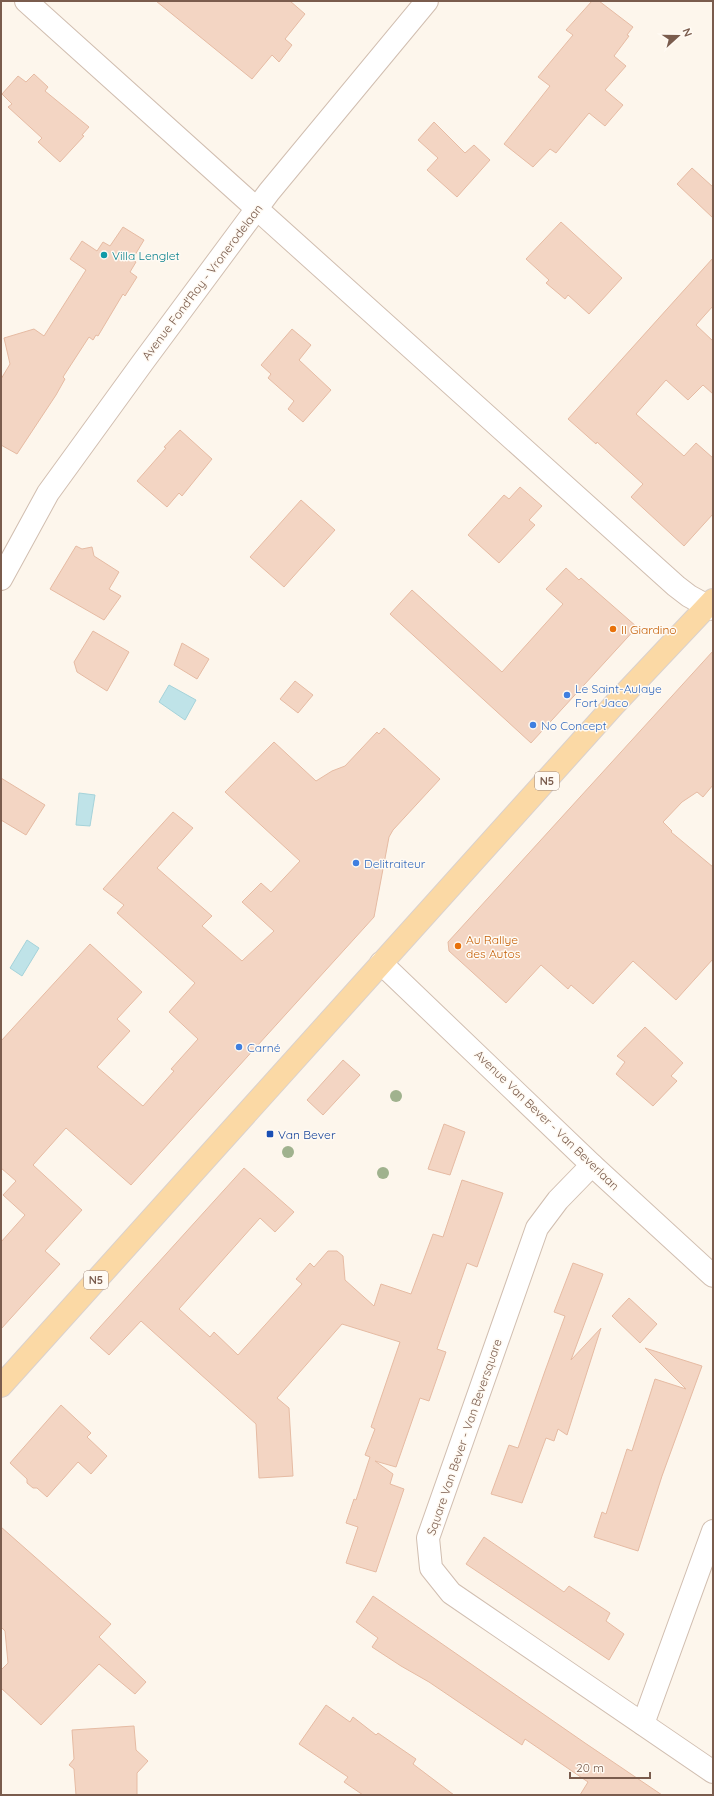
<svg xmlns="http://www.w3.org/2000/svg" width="714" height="1796" viewBox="0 0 714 1796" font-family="Quicksand,sans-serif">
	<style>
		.water { fill: #bfe3e8; stroke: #a5d3da }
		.building { fill: #f3d5c3; stroke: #e6bba3 }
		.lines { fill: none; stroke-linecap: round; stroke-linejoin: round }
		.street-casing { stroke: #d1beb0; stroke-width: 24 }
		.primary-casing { stroke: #dad1cd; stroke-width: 24 }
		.street { stroke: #fff; stroke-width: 22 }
		.primary { stroke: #fbd9a5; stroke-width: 22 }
		.tree { fill: #a0b28e }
		.culture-dot { fill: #0f9aa8; stroke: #fffaf3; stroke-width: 1.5 }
		.food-dot { fill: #e8710a; stroke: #fffaf3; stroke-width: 1.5 }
		.shop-dot { fill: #3f7fe0; stroke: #fffaf3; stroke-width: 1.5 }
		.transit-dot { fill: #1a4fb4; stroke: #fffaf3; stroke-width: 1.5 }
		.labels { text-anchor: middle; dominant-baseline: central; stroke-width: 3; stroke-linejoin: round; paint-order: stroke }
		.shield { fill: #fffaf3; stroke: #a28b7f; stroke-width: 1 }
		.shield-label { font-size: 11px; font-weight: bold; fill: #7a5c4d }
		.culture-label { font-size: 12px; fill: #0d838f; stroke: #fffaf3; text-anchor: start }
		.street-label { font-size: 12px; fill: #7a5c4d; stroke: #fffaf3 }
		.food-label { font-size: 12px; fill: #c56008; stroke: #fffaf3; text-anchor: start }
		.shop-label { font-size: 12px; fill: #366cbe; stroke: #fffaf3; text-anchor: start }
		.transit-label { font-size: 12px; fill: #164399; stroke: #fffaf3; text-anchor: start }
	</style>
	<rect width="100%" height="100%" fill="#fdf6ec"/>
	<g class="water">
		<path d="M169,685L196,700L185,720L159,702Z"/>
		<path d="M79,793L95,795L90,826L76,825Z"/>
		<path d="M27,940L39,948L22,976L10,968Z"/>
	</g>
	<g class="building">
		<path d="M156,1H290L305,14L285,39L292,45L279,62L272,55L252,79Z"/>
		<path d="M592,1H599L633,27L627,35L629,36L614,56L626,66L605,90L623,105L605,126L589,113L556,153L550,149L533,167L504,144L550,86L538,77L573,35L566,30Z"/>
		<path d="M34,74L48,87L45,91L89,127L82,135L84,136L60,162L38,142L42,138L8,107L12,104L2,94L18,76L26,82Z"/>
		<path d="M434,122L465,153L474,145L490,160L457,197L427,170L438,158L418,140Z"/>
		<path d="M692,168L713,187V218L677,184Z"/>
		<path d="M561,222L622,278L589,314L568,295L565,299L546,283L549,280L526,259Z"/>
		<path d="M123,227L144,240L132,260L136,262L130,272L137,277L125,296L123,294L98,336L96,335L93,340L89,337L63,377L65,379L56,395L17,454L1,445V379L10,364L4,338L34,329L44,336L86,270L70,259L82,241L97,251L103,242L110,246Z"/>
		<path d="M713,258V306L696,325L713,341V394L703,385L688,400L666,380L636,414L684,456L696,443L713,458V514L684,546L631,497L643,484L597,442L596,444L568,419Z"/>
		<path d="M292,329L311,345L299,360L331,390L303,422L288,409L294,401L268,378L271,374L261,365Z"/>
		<path d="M180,430L212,459L182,496L179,493L167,507L137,481L166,448L164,447Z"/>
		<path d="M520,487L542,506L529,520L535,525L499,563L468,535L504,495L509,499Z"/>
		<path d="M301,500L335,530L284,587L250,557Z"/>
		<path d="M76,546L82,549L92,547L94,556L119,572L109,589L121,596L104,620L50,589Z"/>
		<path d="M566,568L579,580L581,578L637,627L531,743L390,614L412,590L502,672L563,604L546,589Z"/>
		<path d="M93,631L129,652L107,691L77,672L74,662Z"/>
		<path d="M182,643L209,659L197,679L174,665Z"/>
		<path d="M713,651V785L703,797L697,792L682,802L663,822L672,831L671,832L713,867V959L676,1000L633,961L593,1004L571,985L568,989L541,965L506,1003L449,951L448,942Z"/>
		<path d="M295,681L313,695L298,713L280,699Z"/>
		<path d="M384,728L440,779L393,830L389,837L374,917L131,1185L66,1128L33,1165L82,1210L45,1251L60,1264L1,1329V1242L25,1215L3,1195L16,1181L1,1168V1041L90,944L142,992L117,1019L130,1031L97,1067L143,1106L174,1071L171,1069L198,1039L169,1012L195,983L117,913L124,905L103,889L173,812L193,828L157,868L212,916L202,926L242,961L274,931L242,902L261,883L271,892L300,861L225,792L274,742L316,781L332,771L345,766L377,732L379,734Z"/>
		<path d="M1,778L45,805L26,835L1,820Z"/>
		<path d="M645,1027L683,1063L671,1076L677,1081L653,1106L616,1074L625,1062L617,1056Z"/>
		<path d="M343,1060L360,1075L323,1115L307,1100Z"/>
		<path d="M444,1124L465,1132L450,1175L428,1169Z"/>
		<path d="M244,1168L294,1212L275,1232L260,1218L179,1309L210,1337L214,1332L238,1355L302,1284L296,1279L310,1263L314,1267L328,1251H337L343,1256L345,1280L374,1306L381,1284L411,1294L433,1234L443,1237L462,1180L503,1193L477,1267L467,1263L437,1349L446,1352L429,1401L420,1398L396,1467L375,1461L393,1474L390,1484L404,1489L376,1572L346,1563L358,1527L346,1523L354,1499L356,1500L370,1457L365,1455L375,1429L371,1427L400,1342L342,1324L277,1398L289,1408L293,1476L259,1478L256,1424L141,1321L109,1355L90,1338Z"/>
		<path d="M573,1263L603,1274L571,1360L601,1328L567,1435L558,1429L554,1441L546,1438L522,1503L491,1494L509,1445L518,1448L545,1371L565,1316L554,1312Z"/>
		<path d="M629,1298L657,1324L640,1343L612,1316Z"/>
		<path d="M645,1348L702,1366L662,1476L638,1551L594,1537L602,1512L606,1514L627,1449L632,1451L655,1379L686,1389Z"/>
		<path d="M61,1405L91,1433L87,1437L107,1456L91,1474L78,1462L47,1497L37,1488H33L27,1483V1479L10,1463Z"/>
		<path d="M1,1527L111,1624L99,1637L146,1682L135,1694L99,1664L41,1725L1,1688V1670L8,1663L5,1631L1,1627Z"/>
		<path d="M484,1537L564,1592L569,1586L610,1613L606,1621L624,1634L609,1660L466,1564Z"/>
		<path d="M373,1596L585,1743L662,1795H580L588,1782L525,1739L522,1745L429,1682L401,1666L372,1647L378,1638L356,1622Z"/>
		<path d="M326,1705L350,1722L353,1717L376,1735L378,1733L416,1759L413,1764L454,1795H363L344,1782L348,1777L299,1744Z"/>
		<path d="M134,1726L136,1750L148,1761L137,1773V1795H76L74,1769L69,1765L74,1759L72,1730Z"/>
	</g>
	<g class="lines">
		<g class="street-casing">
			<g id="street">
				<path d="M26,1L676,586L689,596L713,609"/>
				<path d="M1,579L48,493L143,362L269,192L427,1"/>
				<path d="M381,963L592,1165L713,1276"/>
				<path d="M592,1165L558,1200L537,1228L428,1538L431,1568L451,1593L713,1772"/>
				<path d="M643,1724L713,1531"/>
			</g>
		</g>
		<g class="primary-casing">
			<path id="primary" d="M1,1386L614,705L713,600"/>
		</g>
		<use href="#street" class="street"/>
		<use href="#primary" class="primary"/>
	</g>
	<g class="tree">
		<circle cx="396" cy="1096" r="6"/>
		<circle cx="288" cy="1152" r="6"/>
		<circle cx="383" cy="1173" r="6"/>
	</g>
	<circle class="culture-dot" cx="104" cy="255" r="4"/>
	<g class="food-dot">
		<circle cx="613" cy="629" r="4"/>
		<circle cx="458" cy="946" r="4"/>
	</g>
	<g class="shop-dot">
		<circle cx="567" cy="695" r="4"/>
		<circle cx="533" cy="725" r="4"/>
		<circle cx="356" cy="863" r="4"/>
		<circle cx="239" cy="1047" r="4"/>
	</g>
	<rect class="transit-dot" x="266" y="1130" width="8" height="8" rx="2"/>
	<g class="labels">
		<g class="shield">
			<rect x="535" y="772" width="24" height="18" rx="3"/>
			<rect x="84" y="1271" width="24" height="18" rx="3"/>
		</g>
		<g class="shield-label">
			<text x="547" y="781">N5</text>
			<text x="96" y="1280">N5</text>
		</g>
		<g class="culture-label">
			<text x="112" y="255">Villa Lenglet</text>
		</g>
		<g class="street-label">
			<text transform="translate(202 282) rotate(-53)">Avenue Fond'Roy - Vronerodelaan</text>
			<text transform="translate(547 1120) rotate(44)">Avenue Van Bever - Van Beverlaan</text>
			<text transform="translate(464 1437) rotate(-71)">Square Van Bever - Van Beversquare</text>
		</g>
		<g class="food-label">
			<text x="621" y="629">Il Giardino</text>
			<text x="466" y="939">Au Rallye<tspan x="466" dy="14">des Autos</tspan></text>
		</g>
		<g class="shop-label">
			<text x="575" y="688">Le Saint-Aulaye<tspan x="575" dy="14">Fort Jaco</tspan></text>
			<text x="541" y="725">No Concept</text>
			<text x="364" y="863">Delitraiteur</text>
			<text x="247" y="1047">Carné</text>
		</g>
		<g class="transit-label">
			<text x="278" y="1134">Van Bever</text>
		</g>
	</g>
	<rect width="714" height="1796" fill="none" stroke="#7a5c4d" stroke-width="4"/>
	<g transform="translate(678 36) rotate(69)" stroke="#fffaf3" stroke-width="3" paint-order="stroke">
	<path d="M0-3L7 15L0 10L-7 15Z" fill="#7a5c4d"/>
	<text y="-6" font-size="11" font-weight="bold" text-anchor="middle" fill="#7a5c4d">N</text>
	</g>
	<path d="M570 1772v6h80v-6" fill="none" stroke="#7a5c4d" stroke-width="2"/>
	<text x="576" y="1772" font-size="12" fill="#7a5c4d" stroke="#fffaf3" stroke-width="3" paint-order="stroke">20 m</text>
</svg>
